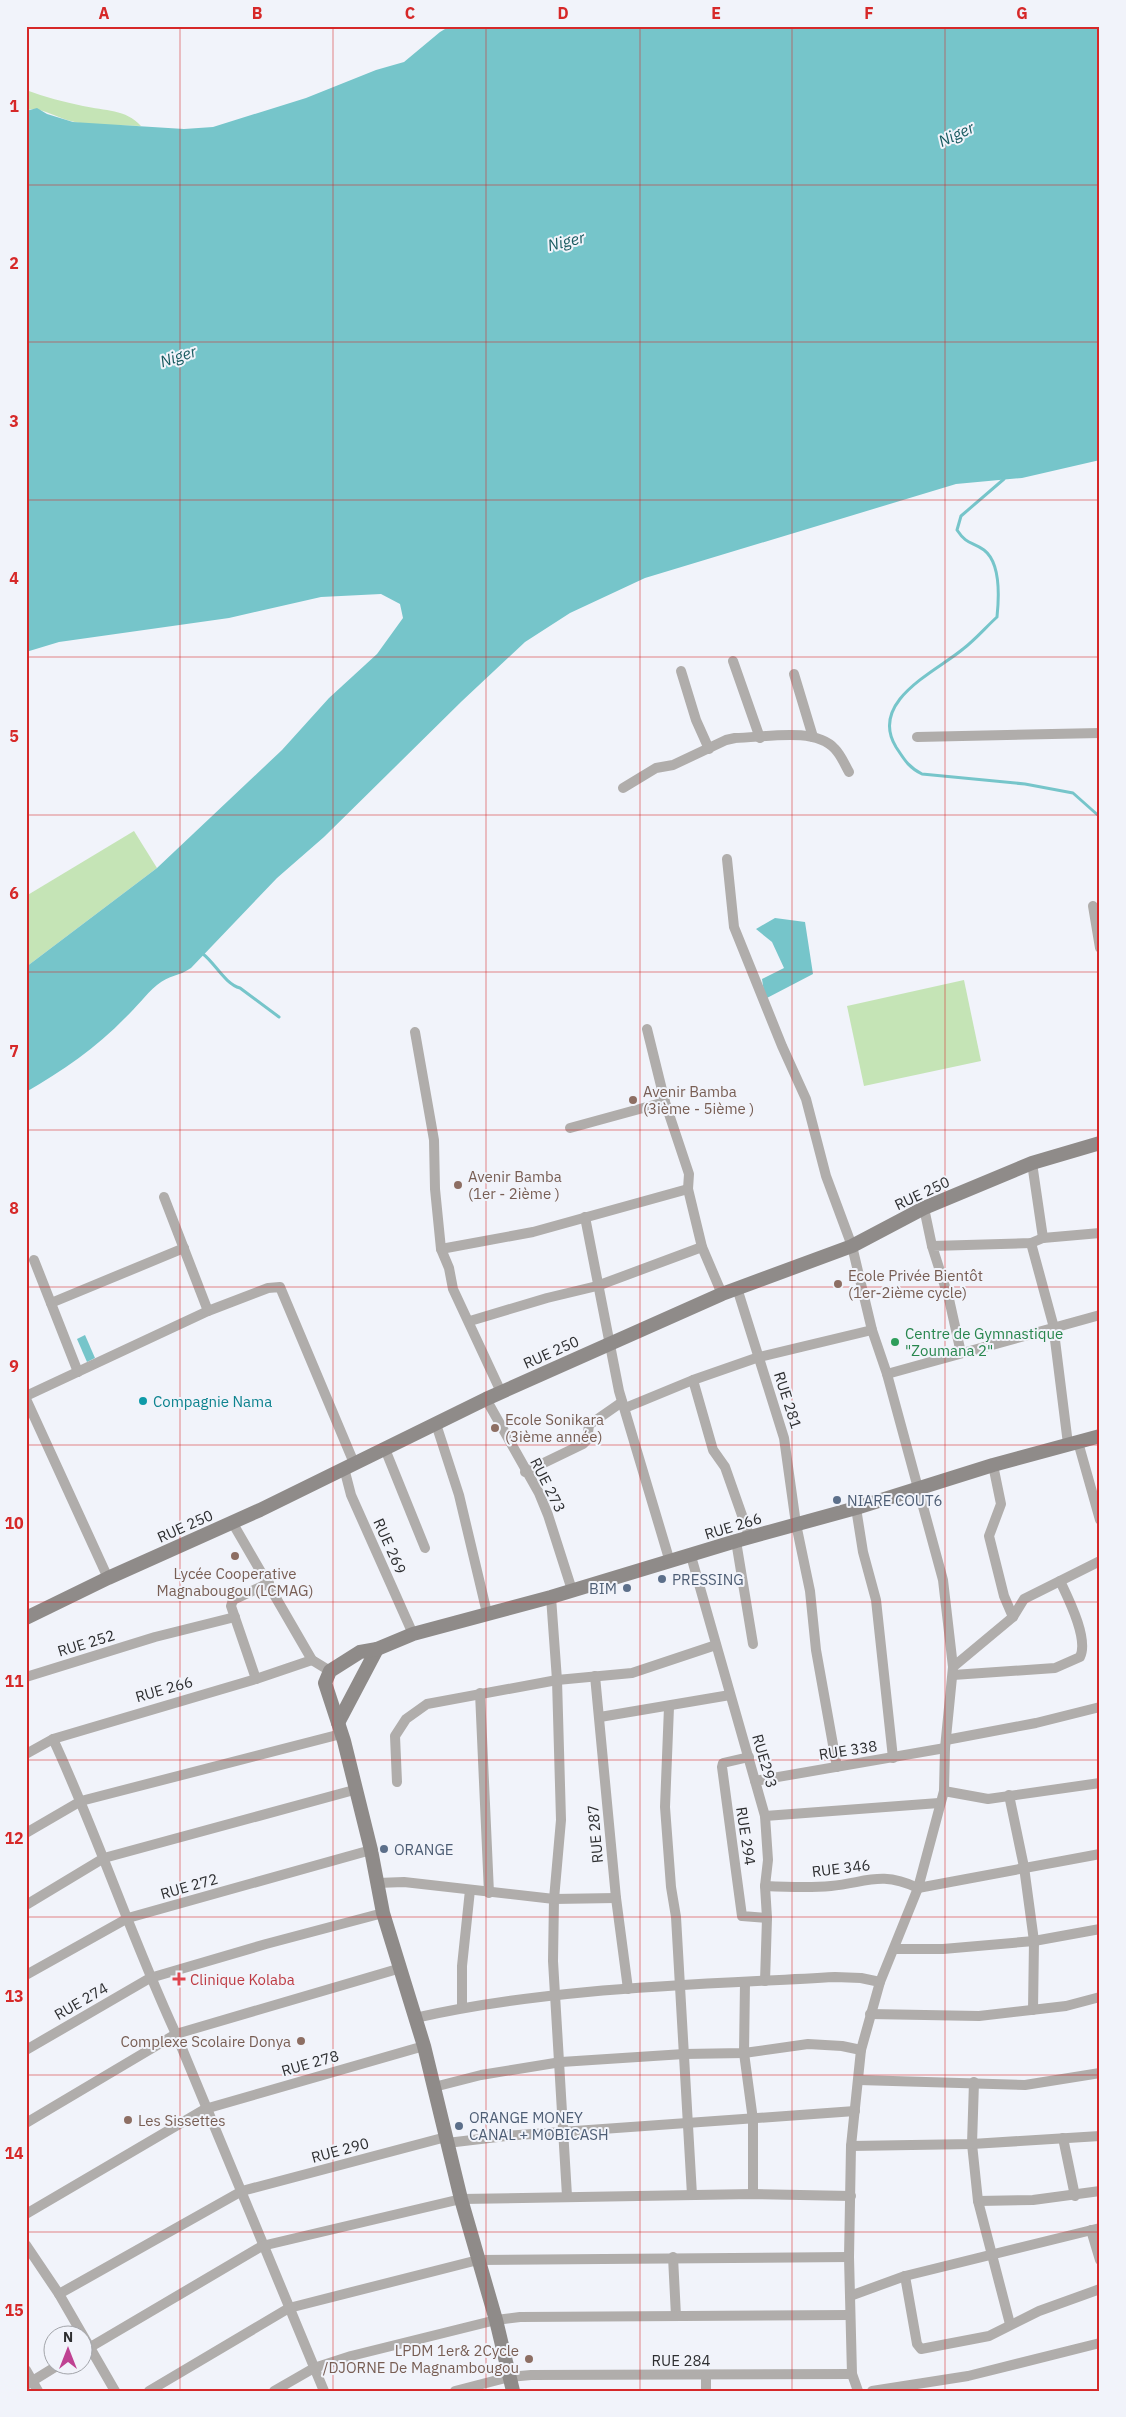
<svg xmlns="http://www.w3.org/2000/svg" width="1126" height="2417" viewBox="0 0 1126 2417" font-family="'IBM Plex Sans',sans-serif">
	<style>
		.green { fill: #c5e4b6 }
		.water { fill: #76c5ca }
		.lines { fill: none; stroke-linecap: round; stroke-linejoin: round }
		.stream { stroke: #76c5ca; stroke-width: 3 }
		.street { stroke: #b0adab; stroke-width: 10 }
		.secondary { stroke: #8f8b89; stroke-width: 14 }
		.grid { fill: none; stroke: #d62828; stroke-width: 1; stroke-opacity: 0.55 }
		.education-dot { fill: #8d6e63; stroke: #f1f3fa; stroke-width: 2 }
		.leisure-dot { fill: #2e9e5b; stroke: #f1f3fa; stroke-width: 2 }
		.culture-dot { fill: #0f9aa8; stroke: #f1f3fa; stroke-width: 2 }
		.service-dot { fill: #5c6f8a; stroke: #f1f3fa; stroke-width: 2 }
		.health-dot { fill: #e0444e; stroke: #f1f3fa; stroke-width: 2 }
		.labels { text-anchor: middle; dominant-baseline: central; stroke-width: 4; stroke-linejoin: round; paint-order: stroke }
		.education-label { font-size: 15px; fill: #785e54; stroke: #f1f3fa; text-anchor: start }
		.street-label { font-size: 15px; fill: #2e2f31; stroke: #f1f3fa }
		.leisure-label { font-size: 15px; fill: #27864d; stroke: #f1f3fa; text-anchor: start }
		.culture-label { font-size: 15px; fill: #0d838f; stroke: #f1f3fa; text-anchor: start }
		.service-label { font-size: 15px; fill: #4e5e75; stroke: #f1f3fa; text-anchor: start }
		.health-label { font-size: 15px; fill: #be3a42; stroke: #f1f3fa; text-anchor: start }
		.water-label { font-size: 16px; font-style: italic; fill: #195b60; stroke: #f1f3fa }
		.neatline { fill: none; stroke: #d62828; stroke-width: 2 }
		.grid-label { font-size: 16px; text-anchor: middle; font-weight: bold; fill: #d62828 }
	</style>
	<rect width="100%" height="100%" fill="#f1f3fa"/>
	<g class="green">
		<path d="M26,90C45,97 64,102 83,106C105,111 126,109 141,126C118,125 89,127 67,120C56,117 36,105 26,111Z"/>
		<path d="M134,831L157,868L26,967V896Z"/>
		<path d="M964,980L981,1061L864,1086L847,1006Z"/>
	</g>
	<g class="water">
		<path d="M450,26H1100V460L1022,478L956,484L645,578L570,613L525,642L462,701L324,837L277,878L191,968C180,976 169,975 157,985C145,995 137,1007 125,1018C97,1047 61,1072 26,1092V967L157,868L282,750L329,698L377,654L403,618L400,604L381,594L321,597L229,618L59,642L26,652V111L37,108L47,114L73,122L184,129L213,127L306,98L376,70L404,62L440,32Z"/>
		<path d="M775,918L805,922L813,974L765,999L762,979L784,968L772,942L756,929Z"/>
		<path d="M85,1335L95,1358L87,1362L77,1339Z"/>
	</g>
	<g class="lines">
		<g class="stream">
			<path d="M1003,476L1004,479L961,516L957,530C967,545 971,541 984,550C1001,563 999,598 997,617C986,627 975,640 963,649C937,671 868,701 896,747C904,759 908,767 922,774L1025,784L1073,793L1100,817"/>
			<path d="M203,954C215,963 225,984 240,988L279,1017"/>
		</g>
		<g class="street">
			<path d="M733,661L760,738"/>
			<path d="M681,671L696,720L709,749"/>
			<path d="M794,674L813,737"/>
			<path d="M917,737L1100,733"/>
			<path d="M623,788L656,768L673,765L726,740L735,738C763,738 814,726 835,749C841,755 845,765 849,772"/>
			<path d="M727,859L734,927L782,1046L806,1099L826,1176L852,1246L872,1330L887,1374L943,1580L953,1667L945,1748L944,1791L918,1888L880,1982L861,2050L851,2146L849,2257L852,2374L858,2391"/>
			<path d="M1093,906L1100,948"/>
			<path d="M647,1029L665,1102L689,1174L688,1189L702,1247L722,1294"/>
			<path d="M415,1032L434,1140L435,1189L441,1249L449,1268L453,1289L501,1392"/>
			<path d="M570,1128L665,1102"/>
			<path d="M1032,1163L1043,1238"/>
			<path d="M164,1197L208,1311"/>
			<path d="M924,1208L932,1246"/>
			<path d="M585,1217L619,1391L670,1562"/>
			<path d="M1031,1243L1053,1324L1068,1444"/>
			<path d="M441,1249L533,1232L688,1189"/>
			<path d="M34,1260L78,1372"/>
			<path d="M737,1288L784,1438L796,1524L810,1591L816,1650L837,1767"/>
			<path d="M51,1303L184,1248"/>
			<path d="M470,1321L547,1298L597,1286L702,1247"/>
			<path d="M961,1353L949,1299L932,1246L1031,1243L1043,1238L1100,1233"/>
			<path d="M887,1374L1100,1315"/>
			<path d="M693,1380L713,1450L725,1467L750,1538"/>
			<path d="M26,1396L208,1311L268,1288L280,1287L354,1463"/>
			<path d="M26,1399L108,1578"/>
			<path d="M486,1399L539,1493L548,1515L572,1590"/>
			<path d="M625,1408L693,1380L759,1357L872,1330"/>
			<path d="M436,1424L459,1495L487,1613"/>
			<path d="M1078,1442L1100,1520"/>
			<path d="M385,1449L425,1548"/>
			<path d="M993,1465L1001,1504L989,1536L1004,1596L1013,1617"/>
			<path d="M344,1468L351,1495L413,1634"/>
			<path d="M525,1472L583,1444L587,1440L589,1425L622,1402"/>
			<path d="M856,1508L863,1552L876,1600L893,1758"/>
			<path d="M232,1522L312,1660L330,1671"/>
			<path d="M736,1541L753,1644"/>
			<path d="M691,1556L765,1816L768,1860L765,1886L767,1918L765,1981"/>
			<path d="M551,1597L557,1680L561,1820L554,1899L553,1961L567,2196"/>
			<path d="M953,1667L1013,1617L1024,1599L1100,1561"/>
			<path d="M953,1675L1055,1668L1080,1657C1089,1639 1068,1598 1060,1581"/>
			<path d="M595,1676L616,1898L628,1989"/>
			<path d="M26,1677L155,1637L235,1617"/>
			<path d="M256,1679L231,1606L233,1600L269,1583"/>
			<path d="M480,1693L489,1893"/>
			<path d="M669,1707L665,1807L671,1887L676,1917L692,2195"/>
			<path d="M600,1717L730,1695"/>
			<path d="M53,1739C98,1836 131,1937 176,2034L324,2391"/>
			<path d="M946,1740L1036,1723L1100,1707"/>
			<path d="M26,1754L53,1739L256,1679L312,1660"/>
			<path d="M749,1757L723,1763L722,1767L742,1916L767,1918"/>
			<path d="M755,1781L945,1748"/>
			<path d="M397,1782L395,1736L406,1719L427,1704L557,1680L632,1673L716,1645"/>
			<path d="M944,1791L988,1799L1100,1783"/>
			<path d="M1009,1795L1024,1867L1034,1941L1033,2010"/>
			<path d="M765,1816L939,1803"/>
			<path d="M26,1833L81,1801L341,1734"/>
			<path d="M377,1883L404,1882L554,1899L616,1898"/>
			<path d="M765,1886C787,1887 809,1888 831,1886C868,1882 881,1871 918,1888L1100,1854"/>
			<path d="M26,1905L104,1858L354,1790"/>
			<path d="M894,1949H943L1034,1941L1100,1929"/>
			<path d="M26,1975L128,1918L371,1850"/>
			<path d="M745,1982L744,2053L753,2120V2194"/>
			<path d="M462,2007V1966L470,1890"/>
			<path d="M870,2014L979,2016L1066,2006L1100,1997"/>
			<path d="M415,2018C552,1987 695,1985 835,1977L861,1978L880,1982"/>
			<path d="M26,2050L150,1978L266,1944L383,1913"/>
			<path d="M859,2080L1025,2085L1100,2073"/>
			<path d="M974,2082L972,2144L978,2201L1010,2324"/>
			<path d="M434,2087L481,2075L561,2062L684,2054L744,2053L808,2044L842,2046L861,2050"/>
			<path d="M26,2123L176,2034L401,1968"/>
			<path d="M1063,2138L1075,2196"/>
			<path d="M447,2143L506,2136L855,2111"/>
			<path d="M851,2146L972,2144L1100,2136"/>
			<path d="M978,2201L1033,2200L1100,2191"/>
			<path d="M26,2214L205,2109L424,2046"/>
			<path d="M1091,2230L1100,2260"/>
			<path d="M26,2245L59,2294L115,2391"/>
			<path d="M673,2257L676,2316"/>
			<path d="M905,2276L917,2344L921,2349L989,2336L1039,2311L1100,2289"/>
			<path d="M59,2294L242,2191L446,2137"/>
			<path d="M850,2296L905,2276L1100,2228"/>
			<path d="M82,2352L262,2246L461,2199L753,2194L851,2196"/>
			<path d="M26,2370L38,2391"/>
			<path d="M706,2375V2391"/>
			<path d="M26,2385L60,2364"/>
			<path d="M149,2391L289,2308L478,2260L849,2257"/>
			<path d="M274,2391L314,2368L351,2356L496,2320L520,2317L850,2315"/>
			<path d="M455,2391L509,2377L531,2375L852,2374"/>
			<path d="M872,2391L968,2376L1100,2343"/>
		</g>
		<g class="secondary">
			<path d="M26,1618L108,1578L260,1510L486,1399L722,1294L852,1246L924,1208L1032,1163L1100,1143"/>
			<path d="M338,1723L377,1649"/>
			<path d="M513,2391L496,2320L461,2199L424,2046L383,1913L371,1850L344,1741L325,1683L330,1671L360,1652L377,1649L413,1634L551,1597L736,1541L856,1508L993,1465L1100,1436"/>
		</g>
	</g>
	<path class="grid" d="M180,26V2391M333,26V2391M486,26V2391M640,26V2391M792,26V2391M945,26V2391M26,185H1100M26,342H1100M26,500H1100M26,657H1100M26,815H1100M26,972H1100M26,1130H1100M26,1287H1100M26,1445H1100M26,1602H1100M26,1760H1100M26,1917H1100M26,2075H1100M26,2232H1100"/>
	<g class="education-dot">
		<circle cx="633" cy="1100" r="5"/>
		<circle cx="458" cy="1185" r="5"/>
		<circle cx="838" cy="1284" r="5"/>
		<circle cx="495" cy="1428" r="5"/>
		<circle cx="235" cy="1556" r="5"/>
		<circle cx="301" cy="2041" r="5"/>
		<circle cx="128" cy="2120" r="5"/>
		<circle cx="529" cy="2359" r="5"/>
	</g>
	<circle class="leisure-dot" cx="895" cy="1342" r="5"/>
	<circle class="culture-dot" cx="143" cy="1401" r="5"/>
	<g class="service-dot">
		<circle cx="837" cy="1500" r="5"/>
		<circle cx="662" cy="1579" r="5"/>
		<circle cx="627" cy="1588" r="5"/>
		<circle cx="384" cy="1849" r="5"/>
		<circle cx="459" cy="2126" r="5"/>
	</g>
	<path class="health-dot" d="M176.5 1971.5h5v5h5v5h-5v5h-5v-5h-5v-5h5z"/>
	<g class="labels">
		<g class="education-label">
			<text x="643" y="1091">Avenir Bamba<tspan x="643" dy="17">(3ième - 5ième )</tspan></text>
			<text x="468" y="1176">Avenir Bamba<tspan x="468" dy="17">(1er - 2ième )</tspan></text>
			<text x="848" y="1275">Ecole Privée Bientôt<tspan x="848" dy="17">(1er-2ième cycle)</tspan></text>
			<text x="505" y="1419">Ecole Sonikara<tspan x="505" dy="17">(3ième année)</tspan></text>
			<text x="235" y="1573" text-anchor="middle">Lycée Cooperative<tspan x="235" dy="17">Magnabougou (LCMAG)</tspan></text>
			<text x="291" y="2041" text-anchor="end">Complexe Scolaire Donya</text>
			<text x="138" y="2120">Les Sissettes</text>
			<text x="519" y="2350" text-anchor="end">LPDM 1er&amp; 2Cycle<tspan x="519" dy="17">/DJORNE De Magnambougou</tspan></text>
		</g>
		<g class="street-label">
			<text transform="translate(922 1193) rotate(-25)">RUE 250</text>
			<text transform="translate(551 1352) rotate(-24)">RUE 250</text>
			<text transform="translate(788 1400) rotate(72)">RUE 281</text>
			<text transform="translate(548 1485) rotate(63)">RUE 273</text>
			<text transform="translate(185 1526) rotate(-24)">RUE 250</text>
			<text transform="translate(733 1526) rotate(-17)">RUE 266</text>
			<text transform="translate(390 1546) rotate(66)">RUE 269</text>
			<text transform="translate(86 1643) rotate(-17)">RUE 252</text>
			<text transform="translate(164 1689) rotate(-16)">RUE 266</text>
			<text transform="translate(848 1750) rotate(-9)">RUE 338</text>
			<text transform="translate(765 1761) rotate(74)">RUE293</text>
			<text transform="translate(595 1834) rotate(-95)">RUE 287</text>
			<text transform="translate(746 1836) rotate(81)">RUE 294</text>
			<text transform="translate(841 1868) rotate(-7)">RUE 346</text>
			<text transform="translate(189 1886) rotate(-16)">RUE 272</text>
			<text transform="translate(81 2001) rotate(-30)">RUE 274</text>
			<text transform="translate(310 2063) rotate(-16)">RUE 278</text>
			<text transform="translate(340 2150) rotate(-15)">RUE 290</text>
			<text x="681" y="2360">RUE 284</text>
		</g>
		<g class="leisure-label">
			<text x="905" y="1333">Centre de Gymnastique<tspan x="905" dy="17">"Zoumana 2"</tspan></text>
		</g>
		<g class="culture-label">
			<text x="153" y="1401">Compagnie Nama</text>
		</g>
		<g class="service-label">
			<text x="847" y="1500">NIARE COUT6</text>
			<text x="672" y="1579">PRESSING</text>
			<text x="617" y="1588" text-anchor="end">BIM</text>
			<text x="394" y="1849">ORANGE</text>
			<text x="469" y="2117">ORANGE MONEY<tspan x="469" dy="17">CANAL + MOBICASH</tspan></text>
		</g>
		<g class="health-label">
			<text x="190" y="1979">Clinique Kolaba</text>
		</g>
		<g class="water-label">
			<text transform="translate(956 134) rotate(-25)">Niger</text>
			<text transform="translate(566 241) rotate(-14)">Niger</text>
			<text transform="translate(178 356) rotate(-18)">Niger</text>
		</g>
	</g>
	<rect width="1126" height="2417" fill="none" stroke="#f1f3fa" stroke-width="55"/>
	<g transform="translate(68 2350)"><circle r="24" fill="#f1f3fa" stroke="#a3a5aa"/>
	<path d="M0-4L9 19L0 12L-9 19Z" fill="#bf4292"/>
	<text y="-8" font-size="14" font-weight="bold" text-anchor="middle" fill="#2e2f31">N</text>
	</g>
	<rect x="28" y="28" width="1070" height="2362" class="neatline"/>
	<g class="grid-label">
		<text x="104" y="19">A</text>
		<text x="257" y="19">B</text>
		<text x="410" y="19">C</text>
		<text x="563" y="19">D</text>
		<text x="716" y="19">E</text>
		<text x="869" y="19">F</text>
		<text x="1022" y="19">G</text>
		<text x="14" y="112">1</text>
		<text x="14" y="269">2</text>
		<text x="14" y="427">3</text>
		<text x="14" y="584">4</text>
		<text x="14" y="742">5</text>
		<text x="14" y="899">6</text>
		<text x="14" y="1057">7</text>
		<text x="14" y="1214">8</text>
		<text x="14" y="1372">9</text>
		<text x="14" y="1529">10</text>
		<text x="14" y="1687">11</text>
		<text x="14" y="1844">12</text>
		<text x="14" y="2002">13</text>
		<text x="14" y="2159">14</text>
		<text x="14" y="2316">15</text>
	</g>
</svg>
